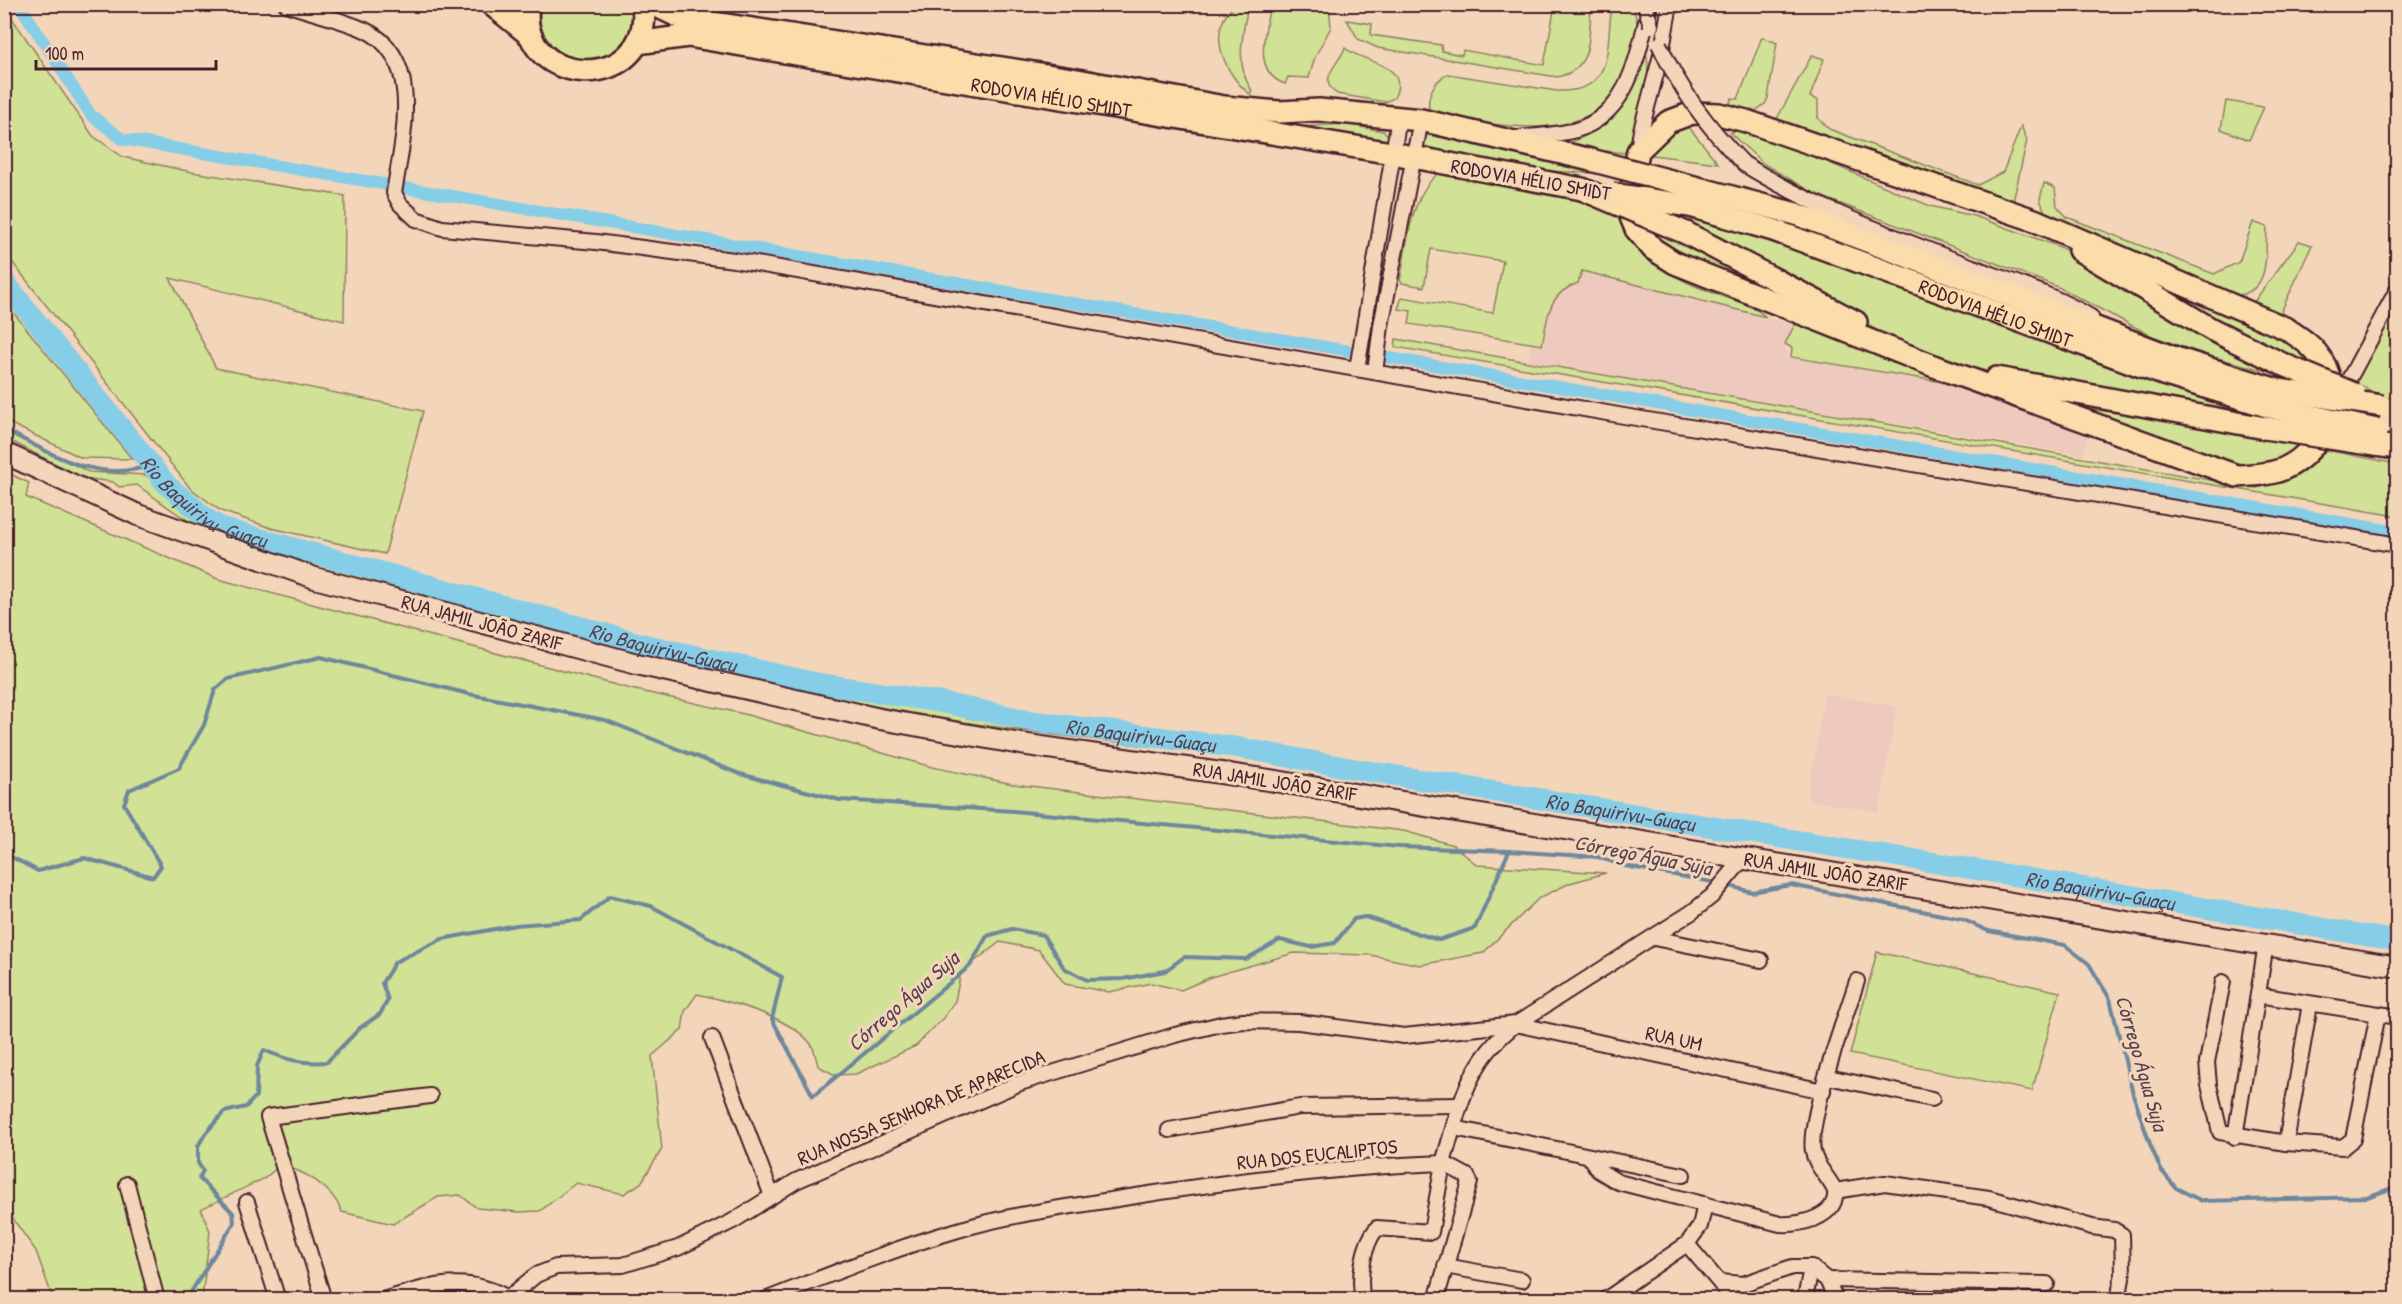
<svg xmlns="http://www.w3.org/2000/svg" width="2402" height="1304" viewBox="0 0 2402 1304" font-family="'Patrick Hand',sans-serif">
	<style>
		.built { fill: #eec9bd }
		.green { fill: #d1e195; stroke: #8e8060; stroke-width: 1.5 }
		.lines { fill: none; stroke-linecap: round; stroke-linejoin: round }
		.stream { stroke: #6e879c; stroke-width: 4 }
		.canal { stroke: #86cde7; stroke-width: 12 }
		.river { stroke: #86cde7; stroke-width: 21 }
		.street-casing { stroke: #4a1f2b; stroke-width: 18 }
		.secondary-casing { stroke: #4a1f2b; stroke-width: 24 }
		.primary-casing { stroke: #4a1f2b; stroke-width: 26 }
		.street { stroke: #f3d6ba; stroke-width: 14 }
		.secondary { stroke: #f3d6ba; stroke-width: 20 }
		.primary { stroke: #faddab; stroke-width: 21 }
		.street-bridge-casing { stroke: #4a1f2b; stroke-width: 18; stroke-linecap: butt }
		.primary-bridge-casing { stroke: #4a1f2b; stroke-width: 26; stroke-linecap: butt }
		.street-bridge { stroke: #f3d6ba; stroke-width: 14 }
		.primary-bridge { stroke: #faddab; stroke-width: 21 }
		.labels { text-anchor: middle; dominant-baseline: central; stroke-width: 6; stroke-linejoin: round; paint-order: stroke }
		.street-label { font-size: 20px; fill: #4a1f2b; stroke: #f3d6ba }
		.water-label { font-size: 21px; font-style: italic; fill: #564251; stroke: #f3d6ba }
	</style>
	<rect width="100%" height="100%" fill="#f3d6ba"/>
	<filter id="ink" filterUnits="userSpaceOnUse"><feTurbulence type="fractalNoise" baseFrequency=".0167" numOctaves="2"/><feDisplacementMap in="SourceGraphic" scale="12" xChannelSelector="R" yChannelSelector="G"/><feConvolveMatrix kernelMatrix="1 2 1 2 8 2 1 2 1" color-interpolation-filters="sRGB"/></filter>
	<g filter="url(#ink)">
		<g class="built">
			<path d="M1579,270L1797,326L1785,344L1787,357L1948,384L2088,434L2083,455L1528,362L1532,341L1543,342L1553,294Z"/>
			<path d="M1825,694L1897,706L1879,812L1807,800Z"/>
		</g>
		<g class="green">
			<path d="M1238,4L1248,5C1243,35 1234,63 1252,91L1250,94C1224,75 1203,26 1238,4Z"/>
			<path d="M541,5H633C632,13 634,25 631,32C610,83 529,59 541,5Z"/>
			<path d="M1270,5H1329L1331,27L1315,57L1309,78L1288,77L1285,84C1251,72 1266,31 1270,5Z"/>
			<path d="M1555,5H1591C1589,34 1594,70 1557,77L1378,48L1358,39L1347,20L1372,24L1371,35L1441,45L1442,51L1462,55L1463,50L1544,65Z"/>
			<path d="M1612,5H1633C1642,39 1639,38 1626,70C1595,150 1507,125 1441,117L1430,112C1425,98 1434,80 1448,74L1557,91C1617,93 1605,45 1612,5Z"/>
			<path d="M5,8L93,136L123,157L192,172L345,196L344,321L170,278L216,368L423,411L385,554L271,528L221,511L190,488L5,253Z"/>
			<path d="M1762,37L1777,43L1768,98L1765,104L1752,113L1738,111L1730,102L1732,98L1738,99Z"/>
			<path d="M1345,48C1362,63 1412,63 1394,98L1385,102L1337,94C1316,80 1339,64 1345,48Z"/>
			<path d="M1645,49C1655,80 1637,123 1625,153L1561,146C1618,126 1628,104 1645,49Z"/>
			<path d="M1812,55L1824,59L1810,97L1818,100V118L1829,129L1978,185L2003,172L2021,126L2027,140L2013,202L1775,122Z"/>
			<path d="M2226,101L2264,107L2249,140L2221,129Z"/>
			<path d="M1684,121L1718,163L1643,154Z"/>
			<path d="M1345,124L1383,131L1389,136L1385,143L1297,129V127Z"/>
			<path d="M1746,127L1930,206L1974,216L2060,247L2266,364L2271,372L2209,356L2152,336L2058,287L1815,194L1764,164L1730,133Z"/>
			<path d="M1426,135L1477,142L1591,170L1590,173L1545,171L1427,153L1420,147L1422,138Z"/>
			<path d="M1440,172L1580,196L1622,211C1634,263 1678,280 1724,297C1739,302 1754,306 1766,317L1582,271L1578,283C1547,294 1548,317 1542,345L1409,324L1411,311L1398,309L1402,297L1493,313L1503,261L1431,249L1424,287L1402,283L1400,280C1408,243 1409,196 1440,172Z"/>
			<path d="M2044,183L2055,188L2057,206L2067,217L2214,274L2239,262L2253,222L2267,227C2265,259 2271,295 2230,296L2047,218L2040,199Z"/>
			<path d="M1640,219L1836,319L1663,248Z"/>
			<path d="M1695,219L1751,233L2243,414L1992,372L1954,364L1908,348L1691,225L1690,221Z"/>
			<path d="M2299,241L2312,245L2280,314L2253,303Z"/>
			<path d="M2125,273L2281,335L2302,350L2315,369L2284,359Z"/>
			<path d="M4,302H5L132,459L82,458L5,421Z"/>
			<path d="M2397,306V399L2383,397L2353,382L2366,355Z"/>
			<path d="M1801,321L2150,453H2138L1954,384L1791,357L1792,348L1785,344L1794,326Z"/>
			<path d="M1396,339L2256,488C2288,481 2304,475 2326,450L2397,464V516L1395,347Z"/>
			<path d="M2079,408L2104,411L2301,443L2298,454L2245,471Z"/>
			<path d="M4,431L89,472L146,475L211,525L226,532L347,570L421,587L637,648L813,686L951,711L968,718L1027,727L1045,726L1054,731L1075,733L1136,736L1187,744L1190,749C1157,748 1124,743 1091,739C879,717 675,663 469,607C385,584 297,567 216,535C188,523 162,503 137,485L119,487L113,482L83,478L5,438Z"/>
			<path d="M4,471L29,483L26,497L218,579L631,689L744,714L932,767L1013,784L1404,831L1453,845L1477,865L1606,873L1570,883L1539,898L1483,953L1420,965L1370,955L1294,953L1211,977L1181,990L1151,983L1109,992L1065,984L1039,950L1000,942L961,972L955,1001L944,1017L916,1046L856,1074L835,1075L818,1066C816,1059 815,1050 811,1044C790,1017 729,1001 697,994L685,1011L682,1030L652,1056L662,1149L641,1183L624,1194L576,1183L540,1211L519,1212L477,1208L460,1195L438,1197L393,1224L342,1212C332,1187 305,1171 280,1165L265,1178L201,1209L210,1231L202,1299H53L36,1251L5,1208Z"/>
			<path d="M1877,952L2060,992L2032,1091L1850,1054Z"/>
		</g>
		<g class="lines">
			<g class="stream">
				<path d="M4,429C52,454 96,484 152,465"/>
				<path d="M4,853L38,871L84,858L153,877L161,866L124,804L129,790L179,768L204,725L215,690L228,679L321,657L469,694L605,720L740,774L840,800L1013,811L1400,847L1509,851"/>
				<path d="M1726,885L1752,892L1791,885L1962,919L1988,931L2065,945L2089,964L2110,999L2133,1094L2150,1144L2161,1170L2176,1188L2202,1201L2367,1197L2398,1186"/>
				<path d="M186,1300L234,1223L233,1213L199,1178L203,1171L198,1163V1146L205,1134L224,1112L246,1107L256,1096L257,1066L264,1050C286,1060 303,1064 327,1062L360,1028L380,1014L388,1000L382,983L395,962L442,939L516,925L581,920L610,896L651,906L782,977L772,1019L813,1096L970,966L987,936L1012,929L1043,935L1064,968L1087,980L1123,979L1165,971L1184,957L1246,959L1280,940L1311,947L1335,943L1354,919L1365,917L1439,940L1475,928L1509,851L1598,857L1625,866L1718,883"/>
			</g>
			<path class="canal" d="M19,4L91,115L122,139L2398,532"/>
			<path class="river" id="s1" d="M4,281L167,485L211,522L225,529L647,645L816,683L939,702L1032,721L1234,747L1361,770L2016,876L2398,941"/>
			<g class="street-casing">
				<g id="street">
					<path d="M286,4C312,13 340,19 365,30C425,58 402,142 394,193L400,204L416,219L442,228L596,242L734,260L1624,416L2398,545"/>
					<path d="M1516,138C1536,136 1557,135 1576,130C1629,114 1637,56 1649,10"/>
					<path d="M1638,151L1641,130L1661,55L1670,4"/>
					<path d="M1744,164C1816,209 1895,237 1973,267C2013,282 2054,295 2091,317"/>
					<path d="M1357,369L1399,118"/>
					<path d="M1375,372L1381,326L1421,120"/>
					<path d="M2340,396L2398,288"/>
					<path d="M1654,938L1761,960"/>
					<path d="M2223,982L2207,1062L2209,1085L2220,1132L2286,1143L2310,1004"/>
					<path d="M2258,995L2398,1017"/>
					<path d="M712,1038L772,1196"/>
					<path d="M1828,1077L1932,1099"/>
					<path d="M1454,1128L1683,1175"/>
					<path d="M1169,1130L1300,1107L1460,1105"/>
					<path d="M2235,1137L2266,944"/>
					<path d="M2286,1143L2343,1147L2353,1139L2378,1014"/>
					<path d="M1589,1156L1598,1170L1618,1182L1780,1224C1799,1225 1838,1218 1835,1191C1829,1177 1815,1166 1813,1151C1807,1121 1846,1015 1857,981"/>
					<path d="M127,1184L157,1300"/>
					<path d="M1835,1191L1885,1183L1989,1198L2092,1227L2114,1230L2122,1235L2123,1273L2118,1300"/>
					<path d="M247,1202L278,1300"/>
					<path d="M1687,1244L1734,1300"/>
					<path d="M1445,1266L1522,1280"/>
					<path d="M1827,1280L2047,1284"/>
					<path d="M1720,1282L1743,1284L1792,1267H1811L1827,1280L1836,1300"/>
					<path d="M508,1298L536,1275L556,1267L623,1265L678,1248L733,1221L796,1181L1020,1083L1175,1035L1221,1024L1243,1021L1299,1022L1404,1036L1516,1024L1823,1091"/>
					<path d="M324,1300L268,1117L430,1096"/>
					<path d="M383,1300C428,1286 468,1273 511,1300"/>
					<path d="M765,1300C829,1275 892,1249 958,1230C1011,1214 1068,1207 1123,1198C1229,1181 1335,1167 1443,1163C1460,1106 1467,1062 1516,1024L1692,912L1712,896L1744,858"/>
					<path d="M1363,1300C1358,1278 1363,1245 1377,1228L1431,1232L1443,1163L1467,1176L1470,1182L1436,1300"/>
					<path d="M1605,1300L1687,1244L1700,1226L1705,1204"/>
					<path d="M1805,1300L1811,1267"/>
				</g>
			</g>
			<g class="secondary-casing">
				<path id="secondary" d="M4,453L138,515L315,578L637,664L880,719L1021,744L1269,780L2398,967"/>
			</g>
			<g class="primary-casing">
				<g id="primary">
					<path d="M491,4L532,37"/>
					<path d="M528,4C515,91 655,95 643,4"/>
					<path d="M652,4L682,18L1072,79L1224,107L1279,112L1319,110L1421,120L1587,159"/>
					<path id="s2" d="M637,43L688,36L1392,153L1582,189"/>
					<path d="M1692,113L1719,114L1746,121L2034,220L2287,329C2297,336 2308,342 2316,352C2348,390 2326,451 2283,469C2269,475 2253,475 2237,476L1934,366L1675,263L1653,249L1636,229L1631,217V194L1638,151L1668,122Z"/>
					<path d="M1694,187L1796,214L2175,358L2274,389"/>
					<path id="s3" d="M1690,206L1773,230L2163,374L2270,407"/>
					<path d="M1686,233L1856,322"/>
					<path d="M2079,250L2211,329L2282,364"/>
					<path d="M1997,378L2265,428"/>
					<path d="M2375,445L2398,448"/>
				</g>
			</g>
			<use href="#street" class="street"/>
			<use href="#secondary" class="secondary"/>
			<use href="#primary" class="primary"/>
			<g class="street-bridge-casing">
				<g id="street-bridge">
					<path d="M1645,4L1651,26"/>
					<path d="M1659,44C1680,90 1708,128 1744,164"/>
				</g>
			</g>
			<g class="primary-bridge-casing">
				<g id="primary-bridge">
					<path d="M1587,159L1694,187"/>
					<path d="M1582,189L1686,233"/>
					<path d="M1612,194L1690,206"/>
					<path d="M2282,364L2354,394"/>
					<path d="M2274,389L2382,406"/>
					<path d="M2270,407L2377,430"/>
					<path d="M2265,428L2375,445"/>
				</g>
			</g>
			<use href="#street-bridge" class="street-bridge"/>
			<use href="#primary-bridge" class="primary-bridge"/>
		</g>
	</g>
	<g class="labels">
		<g class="street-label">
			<text stroke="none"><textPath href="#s2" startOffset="420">RODOVIA HÉLIO SMIDT</textPath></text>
			<text transform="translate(1531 179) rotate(10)">RODOVIA HÉLIO SMIDT</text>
			<text stroke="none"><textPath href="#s3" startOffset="324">RODOVIA HÉLIO SMIDT</textPath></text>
			<text transform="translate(482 622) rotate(15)">RUA JAMIL JOÃO ZARIF</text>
			<text transform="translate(1275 781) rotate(9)">RUA JAMIL JOÃO ZARIF</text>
			<text transform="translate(1826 871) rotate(9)">RUA JAMIL JOÃO ZARIF</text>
			<text transform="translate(1674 1038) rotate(12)">RUA UM</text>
			<text transform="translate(921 1107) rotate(-23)">RUA NOSSA SENHORA DE APARECIDA</text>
			<text transform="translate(1317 1154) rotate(-6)">RUA DOS EUCALIPTOS</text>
		</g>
		<g class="water-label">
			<text stroke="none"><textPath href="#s1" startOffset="302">Rio Baquirivu-Guaçu</textPath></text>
			<text stroke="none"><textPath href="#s1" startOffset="788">Rio Baquirivu-Guaçu</textPath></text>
			<text stroke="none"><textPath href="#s1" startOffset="1274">Rio Baquirivu-Guaçu</textPath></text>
			<text stroke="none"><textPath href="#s1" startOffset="1760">Rio Baquirivu-Guaçu</textPath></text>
			<text transform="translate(1643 855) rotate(11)">Córrego Água Suja</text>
			<text stroke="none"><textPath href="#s1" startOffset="2246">Rio Baquirivu-Guaçu</textPath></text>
			<text transform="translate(903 1001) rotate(-41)">Córrego Água Suja</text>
			<text transform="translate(2142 1063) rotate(74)">Córrego Água Suja</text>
		</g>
	</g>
	<rect width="2402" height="1304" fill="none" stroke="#f3d6ba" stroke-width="24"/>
	<rect x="12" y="12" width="2378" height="1280" fill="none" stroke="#4a1f2b" stroke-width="2" filter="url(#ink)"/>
	<path d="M36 60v9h180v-9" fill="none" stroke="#4a1f2b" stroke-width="3"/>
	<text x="45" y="60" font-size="18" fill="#4a1f2b" stroke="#f3d6ba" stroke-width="4.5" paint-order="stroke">100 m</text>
</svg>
